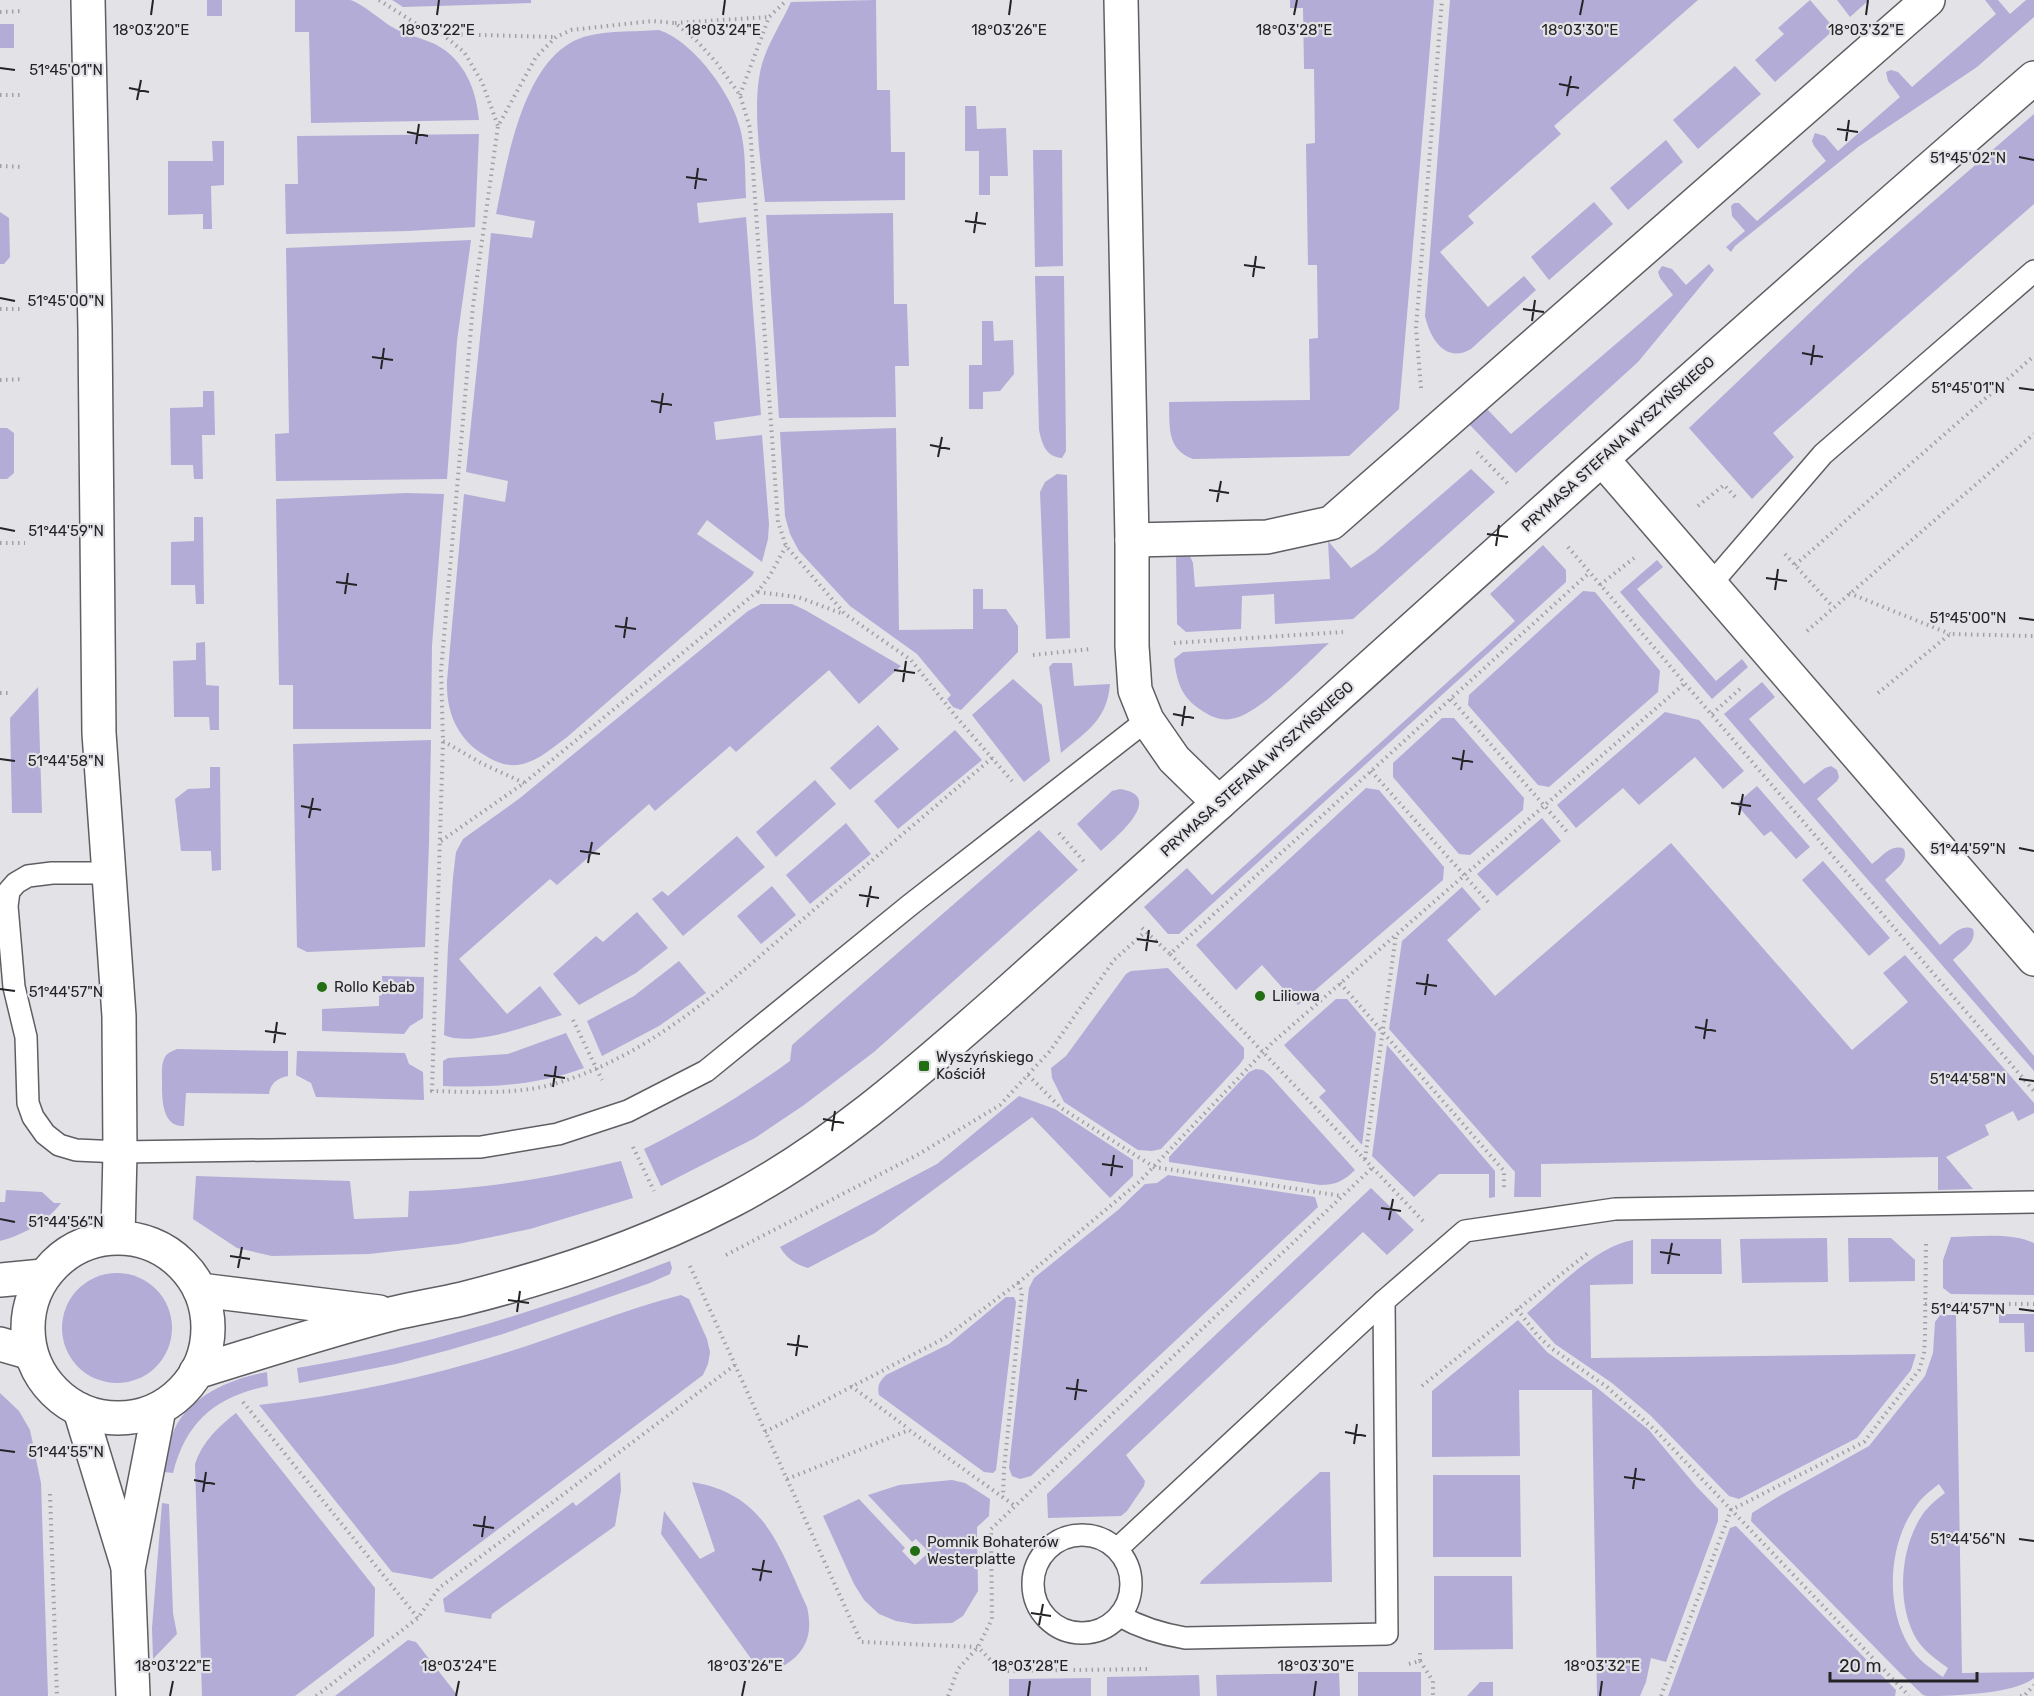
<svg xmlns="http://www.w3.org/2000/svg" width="2034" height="1696" viewBox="0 0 2034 1696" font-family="Rubik,sans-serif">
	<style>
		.green { fill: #b2acd7; fill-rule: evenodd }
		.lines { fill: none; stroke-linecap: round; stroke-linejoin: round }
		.service-casing { stroke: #5f5f63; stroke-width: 24 }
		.minor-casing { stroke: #5f5f63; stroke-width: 36 }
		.tertiary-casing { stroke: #5f5f63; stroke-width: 36 }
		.path { stroke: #a1a0a4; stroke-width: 4; stroke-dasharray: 1.5 4.5; stroke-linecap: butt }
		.service { stroke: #fff; stroke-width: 21 }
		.minor { stroke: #fff; stroke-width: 33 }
		.tertiary { stroke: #fff; stroke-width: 33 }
		.ticks { fill: none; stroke: #242426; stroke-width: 2 }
		.poi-dot { fill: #216e13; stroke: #e3e2e7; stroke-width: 2 }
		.labels { text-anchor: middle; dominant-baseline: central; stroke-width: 4.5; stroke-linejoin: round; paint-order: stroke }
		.street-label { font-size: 15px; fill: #242426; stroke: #e3e2e7 }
		.poi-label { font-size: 15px; fill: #242426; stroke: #e3e2e7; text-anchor: start }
		.ticks-label { font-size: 15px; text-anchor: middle; fill: #242426; stroke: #e3e2e7; stroke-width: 4.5; stroke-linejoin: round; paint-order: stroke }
	</style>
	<rect width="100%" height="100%" fill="#e3e2e7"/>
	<g class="green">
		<rect x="207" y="0" width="15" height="16"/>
		<path d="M295,0C310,0 337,0 350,0C360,2 382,21 392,27C405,35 422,38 435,44C465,60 476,89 479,120L311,123L309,32H295Z"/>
		<path d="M392,0H531V3L403,7Z"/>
		<path d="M876,0L877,90H890L891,152H905V200L765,202C761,161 751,104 762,64C768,43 782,22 791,2Z"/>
		<path d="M1290,0H1434L1399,409L1349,456L1193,459C1166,449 1170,426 1169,402L1310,400L1309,339L1318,338L1317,265H1308L1306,144L1315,143L1314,69H1304L1303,8H1290Z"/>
		<path d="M1450,0H1698L1554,126L1561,134L1468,216L1474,223L1440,252L1488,307L1524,276L1536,290L1471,349C1445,364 1430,338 1425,316Z"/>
		<path d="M1810,0L1835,29L1775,82L1755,60L1784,34L1778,28Z"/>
		<path d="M1837,0H1869L1850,17Z"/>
		<path d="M1985,0H1998L2010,14L2026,0H2034V17L1977,67L1858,147L1735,246L1731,252L1726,247L1745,231L1732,216L1731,206L1734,203H1739L1757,221L1826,161L1814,146L1812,141L1815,133L1825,136L1838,151L1900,97L1888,81L1886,72L1891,70L1898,72L1912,87L1996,14Z"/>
		<rect x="0" y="24" width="14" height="24"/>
		<path d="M659,30C693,41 732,94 740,128C746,150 745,176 746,198L697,203L699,223L746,217L761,415L714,422L716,440L762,435L769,524L768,539L762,562L707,520L697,534L754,572L752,576L566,738C552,748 536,763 517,765C506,766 495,762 486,756C458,740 446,713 447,681L464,494L505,502L508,481L466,472L491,233L532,238L535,221L496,214C507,162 523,58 581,38C603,30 635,32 659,30Z"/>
		<path d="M1735,66L1761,94L1698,149L1673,120Z"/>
		<path d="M965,106H976L977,129L1006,128L1008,176H990V195H979V151H965Z"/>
		<path d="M2034,114V204L1773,433L1794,457L1752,499L1689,428L1859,266Z"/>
		<path d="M479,134L475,227L408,231L286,234L285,184H298L297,136Z"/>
		<path d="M1666,140L1683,162L1628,210L1610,188Z"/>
		<path d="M212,141H224V185L211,186L212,229H203V214L168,215V161H213Z"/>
		<path d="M1033,150H1062L1063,266L1035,267Z"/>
		<path d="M1594,202L1613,224L1549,280L1531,257Z"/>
		<path d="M0,212L9,218L10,257L4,264H0Z"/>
		<path d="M893,213L894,304H907L909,366H895L896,417L779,418L766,215Z"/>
		<path d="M471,240L457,341L447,479L276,481L275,434L289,433L286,248Z"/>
		<path d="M1709,264L1714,270L1638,362L1516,473L1469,424L1487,409L1511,434L1673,295L1660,278L1658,272L1662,266L1672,269L1686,285Z"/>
		<path d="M1035,276H1064L1066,451L1062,458C1046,457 1042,444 1039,430Z"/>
		<path d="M982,321H993L994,341L1013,340L1014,374L1000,391L983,392V409H969V365H982Z"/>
		<path d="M203,391H214L215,435H202L203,479H194L193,465H171L170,408L203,407Z"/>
		<path d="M0,428H7L14,433V473L7,479H0Z"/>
		<path d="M896,428L899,630L973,629V589H983V609H1006L1018,626V652L961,710L953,707L947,699L951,695L917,654L850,606L799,551L790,534L785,516L780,432Z"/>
		<path d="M1471,469L1495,492L1353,619L1275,624L1274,594L1242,596L1241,629L1186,632L1177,624L1176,554H1183L1190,556L1193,563L1195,587L1330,579L1328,541L1351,568L1375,552Z"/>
		<path d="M1057,474L1067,475L1070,638L1046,639L1040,492L1045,482Z"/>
		<path d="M406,493L444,494L432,646L431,729H293V685H279L276,499Z"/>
		<path d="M194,517H203L204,604H196L195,585H171V542L194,541Z"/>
		<path d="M1543,545L1566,570V582L1179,934H1168L1144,907L1187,868L1212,895L1515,621L1490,594Z"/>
		<path d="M1657,560L1663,567L1637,589L1716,681L1742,659L1748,667L1712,699L1620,592Z"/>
		<path d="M1583,591L1595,592L1660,671L1658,692L1549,787L1538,785L1468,705L1469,695Z"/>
		<path d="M761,604H792L805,610L901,666L859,704L829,670L736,752L730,746L655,811L649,804L557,885L550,879L459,959L507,1014L540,986L562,1015C533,1024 473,1048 444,1035L448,947L453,877L456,852L463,839L520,798L748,611Z"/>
		<path d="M205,642L206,685L219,686V730H210L209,717H174L173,661L196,660V643Z"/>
		<path d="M1329,643C1307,663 1259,715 1231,719C1221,721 1209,716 1201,710C1181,697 1177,682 1174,659L1183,652Z"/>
		<path d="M1053,663H1072L1074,686L1110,684C1107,720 1087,731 1061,753L1049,667Z"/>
		<path d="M1013,679L1042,705L1050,761L1024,782L972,715Z"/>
		<path d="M1762,682L1775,697L1749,719L1804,784L1825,768L1831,766L1837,770L1839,777L1837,781L1817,799L1872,864C1882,857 1891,843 1904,849C1909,863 1894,870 1885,880L1940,945C1950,938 1960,923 1973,929C1977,943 1962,951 1953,960L2034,1056V1071L1724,714Z"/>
		<path d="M38,687L42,813H12L10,718Z"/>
		<path d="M1665,712L1699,720L1744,771L1723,789L1695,757L1639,805L1623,788L1576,828L1557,805Z"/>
		<path d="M1442,718H1454L1524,798L1523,810L1470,855L1459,854L1393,777V763Z"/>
		<path d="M878,725L899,749L850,790L830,768Z"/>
		<path d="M955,730L982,760L898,829L874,801Z"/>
		<path d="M431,740L429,844L425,947L307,952L297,947L293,744Z"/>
		<path d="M210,767H220L221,870L212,871L211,851H181L175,799L188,789L210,788Z"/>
		<path d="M815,780L836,804L776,857L756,832Z"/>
		<path d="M1757,786L1810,847L1796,859L1771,831L1764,836L1736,804Z"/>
		<path d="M1366,788L1379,790L1444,867L1443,880L1298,1005L1262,965L1236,990L1196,945Z"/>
		<path d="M1120,789C1167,796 1115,838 1101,851L1077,824L1112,791Z"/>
		<path d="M1542,818L1561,841L1497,896L1477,874Z"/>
		<path d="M846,823L871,854L810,904L786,875Z"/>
		<path d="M1039,830L1078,870L874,1052L804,1105L755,1138L661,1186L644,1149C696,1123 743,1095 790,1061L792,1045Z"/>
		<path d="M737,836L765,867L683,936L652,899L662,891L668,896Z"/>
		<path d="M1671,843L1852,1050L1908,1002L1883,973L1905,955L2034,1103V1113L2018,1121L2013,1111L1985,1125L1989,1135L1946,1157L1973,1189L1938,1190V1157L1541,1164V1197H1514L1515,1172L1389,1029L1402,941L1462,887L1481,909L1447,940L1495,996Z"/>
		<path d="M1823,861L1890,938L1869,956L1802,880Z"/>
		<path d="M772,886L796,915L761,944L737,916Z"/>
		<path d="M637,912L668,948L636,973L579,1005L553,974L596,936L603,942Z"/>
		<path d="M679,961L706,993L659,1026L602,1056L587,1021L634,996Z"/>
		<path d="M1168,968L1244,1048V1058L1240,1064L1161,1149L1152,1151L1138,1150L1064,1102L1052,1078L1051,1068L1066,1056L1126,974L1131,971Z"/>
		<path d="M382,976L424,977L423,1018L410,1026L404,1034L322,1031V1009L379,1006V996L382,995Z"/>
		<path d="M1336,999H1347L1376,1033L1362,1145L1319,1097L1326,1091L1284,1045Z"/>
		<path d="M566,1033L584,1068C538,1085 491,1088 443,1086V1061L448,1058L508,1054Z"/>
		<path d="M1387,1045L1495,1171V1197L1489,1198V1174H1439L1414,1197L1372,1156Z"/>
		<path d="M177,1049L288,1051V1076C277,1078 270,1084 269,1094L186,1093L184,1126C161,1127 162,1096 162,1081C162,1073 161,1064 165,1057C167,1053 173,1051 177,1049Z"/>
		<path d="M297,1051L405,1053L409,1064L423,1072L424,1100L316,1097L311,1083L296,1075Z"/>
		<path d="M1256,1069L1263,1070L1269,1075L1355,1170C1344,1181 1335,1185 1320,1185L1169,1162V1157L1249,1072Z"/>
		<path d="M1019,1096L1055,1109L1133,1160V1176L1110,1198L1032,1117L875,1233L808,1268C795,1264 787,1259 780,1247L937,1164Z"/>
		<path d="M621,1161L633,1198L530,1229L458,1244L369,1254L272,1256L237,1248L193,1219L196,1176L350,1181L354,1219L408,1217L409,1191C482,1190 549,1178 621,1161Z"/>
		<path d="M1168,1175L1315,1197L1318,1207L1031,1476L1020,1479L1012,1476L1009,1468L1029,1288L1034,1278L1118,1210L1145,1184L1157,1183Z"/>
		<path d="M1371,1188L1414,1230L1387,1255L1363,1232L1126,1455L1145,1481L1144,1486L1127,1511L1121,1516L1048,1518L1047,1494Z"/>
		<path d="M6,1190L42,1192L54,1203H61C47,1222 23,1235 0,1241V1202H5Z"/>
		<path d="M1951,1237C1978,1237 2009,1232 2034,1243V1295L1951,1294L1943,1288V1260Z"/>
		<path d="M1827,1238L1828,1282L1742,1283L1740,1239Z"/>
		<path d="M1848,1238H1891L1915,1260V1281L1849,1282Z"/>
		<path d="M1651,1239H1721L1722,1274H1651Z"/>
		<path d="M1633,1240V1284L1590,1285L1591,1358L1916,1354L1911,1370L1857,1438L1739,1499L1729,1496L1651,1416L1612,1383L1555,1344L1527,1313C1556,1289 1596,1246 1633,1240Z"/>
		<path d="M670,1261L672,1268L670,1274L650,1283L503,1334L449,1350L396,1364L299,1383L297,1368C425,1347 549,1308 670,1261Z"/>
		<circle cx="117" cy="1328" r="55"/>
		<path d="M681,1295L689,1299L707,1339L710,1352L708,1364L703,1375L432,1579L392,1572L259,1405C344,1395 426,1378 508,1352C566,1334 622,1310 681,1295Z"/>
		<path d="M1006,1297H1014L1016,1302L996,1470L993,1473L984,1472L879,1395C877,1386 879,1382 886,1375L949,1344Z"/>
		<path d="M1999,1314H2034V1352H2025L2024,1323H1999Z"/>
		<path d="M1940,1315H1956L1962,1673L2034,1672V1678C2016,1694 1951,1696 1927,1696L1923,1695L1900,1673L1751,1521L1752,1513L1781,1495L1869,1446L1925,1376L1933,1353L1935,1322ZM1939,1484L1945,1493C1938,1498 1931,1504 1925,1511C1900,1544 1895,1604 1917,1640C1925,1652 1937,1660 1948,1668L1943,1677C1931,1669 1917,1659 1909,1646C1885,1607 1888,1543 1916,1506C1922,1497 1930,1491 1939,1484Z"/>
		<path d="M1518,1320L1547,1352L1596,1387L1649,1430L1696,1486L1718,1509V1521L1666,1662L1651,1658L1646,1682L1640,1696H1597L1592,1390H1519L1520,1456L1432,1457V1391Z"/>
		<path d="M267,1372L268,1386C217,1396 186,1421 173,1473L164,1472C166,1460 167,1447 172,1435C186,1397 230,1379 267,1372Z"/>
		<path d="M0,1393L19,1411L30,1430L41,1483L48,1696H0Z"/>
		<path d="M236,1413L375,1588L374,1636L295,1696H202L195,1464C202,1442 218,1427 236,1413Z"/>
		<path d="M620,1472L621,1490L615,1526L492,1614L491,1619L445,1612L443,1599L573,1502L576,1506Z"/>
		<path d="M1320,1472H1330L1332,1582L1200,1584L1201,1581Z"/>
		<path d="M1433,1475H1520L1521,1557H1433Z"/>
		<path d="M952,1480L965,1483L990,1499L989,1516L977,1527L978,1591L963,1616L952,1623L914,1624L896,1621L879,1614L864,1600L854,1584L823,1516L859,1499L905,1548L902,1551L915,1565L929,1552L916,1539L912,1542L868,1495L899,1485Z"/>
		<path d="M692,1482C766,1494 779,1547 807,1607C813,1633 807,1651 785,1665L752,1660L661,1534L664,1511L700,1559L715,1551Z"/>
		<path d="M162,1503L169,1504L173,1613L177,1634L153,1659L152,1628Z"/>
		<path d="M1736,1526L1896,1690L1895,1696H1668L1730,1528Z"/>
		<path d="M1434,1576H1512L1513,1649L1434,1650Z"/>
		<path d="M408,1640L416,1642L458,1696H335Z"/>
		<rect x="1358" y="1672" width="63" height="24"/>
		<path d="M1339,1673L1340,1696H1217L1216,1675Z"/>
		<path d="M1199,1675L1200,1696H1107V1677Z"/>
		<path d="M1091,1678V1696H1009V1679Z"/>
		<path d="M1480,1682H1493V1696H1467Z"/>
	</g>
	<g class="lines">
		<g class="service-casing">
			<g id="service">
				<path d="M1711,584L1823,454L2034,271"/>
				<path d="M109,873H52L28,876L16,883L9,891L7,906L14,987L26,1037L28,1103L33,1117L45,1134L59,1145L76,1150L120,1152L481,1147L558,1134L628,1111L706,1071L910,905L1147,720"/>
				<circle cx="1082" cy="1584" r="49"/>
				<path d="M1117,1549L1384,1301L1465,1231L1615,1209L2034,1202"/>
				<path d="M1120,1616C1141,1628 1161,1634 1185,1638L1387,1634L1384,1301"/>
			</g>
		</g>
		<g class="minor-casing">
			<g id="minor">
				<path d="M88,0L95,329L99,733L119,1016L120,1152L118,1237"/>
				<path d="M1121,0L1132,540V646L1135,690L1147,720L1174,759L1219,803"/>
				<path d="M1602,459L2034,959"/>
				<path d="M1132,540L1267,537L1331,523L1928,0"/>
				<path d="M80,1410L127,1564"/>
				<path d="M133,1696L128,1569L159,1409"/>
			</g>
		</g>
		<g class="tertiary-casing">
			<g id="tertiary">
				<circle cx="118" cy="1328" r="90"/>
				<path d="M0,1280L43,1276"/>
				<path d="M200,1290L379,1312"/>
				<path d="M0,1344L31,1353"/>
				<path d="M196,1372C262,1352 328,1330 395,1313C417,1308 440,1304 462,1299C554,1276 647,1245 731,1201C830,1149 914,1075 997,1002C1071,936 1145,869 1219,803C1489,560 1759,316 2034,78"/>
			</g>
		</g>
		<g class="path">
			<path d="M379,0L418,25L442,34L464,52L482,82L498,126"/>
			<path d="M0,12L22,11"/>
			<path d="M675,23L769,17"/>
			<path d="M443,34L555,37"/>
			<path d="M0,95H22"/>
			<path d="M740,95L769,17L787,0"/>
			<path d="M0,166L22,167"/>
			<path d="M0,309H24"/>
			<path d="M0,380L24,379"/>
			<path d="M1421,388L1416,328L1442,0"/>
			<path d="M1477,452L1509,485"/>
			<path d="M1698,506L1724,485L1737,499"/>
			<path d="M0,543H25"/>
			<path d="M1568,547L2034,1091"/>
			<path d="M1785,554L1833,607"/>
			<path d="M1795,565L2034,356"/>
			<path d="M1600,585L1634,558"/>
			<path d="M758,592L798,597L843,614"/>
			<path d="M1849,593L1950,634"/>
			<path d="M1807,631L2034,434"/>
			<path d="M1174,643L1343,632"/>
			<path d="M1033,655L1091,649"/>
			<path d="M0,693H9"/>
			<path d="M1878,693L1950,634L2034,636"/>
			<path d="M1451,699L1569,834"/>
			<path d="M1712,714L1742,687"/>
			<path d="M443,741L483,764L524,783"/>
			<path d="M992,758C929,812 865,866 802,920C727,984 651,1056 554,1084C515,1095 472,1092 432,1091L443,741L441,671L473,306L498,126L536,57L556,37L571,30L652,21L675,23L695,39L716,62L740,95L750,128L778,522L786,546L845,614L911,660L957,718L1012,781"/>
			<path d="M1371,771L1489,903"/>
			<path d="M1059,833L1086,864"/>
			<path d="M441,841L524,783L758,591L769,577L786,546"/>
			<path d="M1142,928L1170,954"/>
			<path d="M1340,983L1504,1171V1188"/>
			<path d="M573,1020L602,1080"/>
			<path d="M1028,1075L1061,1108L1154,1167L1342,1196"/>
			<path d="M633,1147L654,1191"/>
			<path d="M1365,1159L1396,935"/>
			<path d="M1423,1221L1170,954L1590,572"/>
			<path d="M726,1255L919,1154L1000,1105L1050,1051L1114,960L1145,932"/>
			<path d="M690,1266L861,1642L978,1647L1001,1671L1147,1669"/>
			<path d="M1018,1283L1139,1182L1272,1043L1685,683"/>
			<path d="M1925,1304H2034"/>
			<path d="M1517,1309L1537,1335L1551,1348L1607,1387L1657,1432L1909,1696"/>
			<path d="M851,1386L909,1429"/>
			<path d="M1422,1386L1589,1252"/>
			<path d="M243,1402L418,1618"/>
			<path d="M765,1432L943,1339L1018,1283L1022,1292L1004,1469L1003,1497"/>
			<path d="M787,1479L909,1430L1015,1506"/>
			<path d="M50,1494L57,1696"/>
			<path d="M1420,1661L1433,1681V1696"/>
			<path d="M1409,1664L1420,1661V1650"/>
			<path d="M316,1696L418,1618L439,1588L735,1365"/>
			<path d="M948,1696L958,1669L978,1647L992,1619L991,1529L1372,1168"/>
			<path d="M1661,1696L1731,1510L1864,1442L1919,1370L1924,1354L1925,1337L1926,1240"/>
			<path d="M2020,1696H2024L2034,1685"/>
		</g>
		<use href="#service" class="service"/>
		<use href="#minor" class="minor"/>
		<use href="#tertiary" class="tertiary"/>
	</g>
	<path class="ticks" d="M151,15L153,0M437,15L439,0M723,15L725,0M1009,15L1011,0M1294,15L1297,0M1580,15L1583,0M1866,15L1868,0M0,68L15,70M1559,84L1579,88M129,88L149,92M1567,96L1571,76M137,100L141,80M1837,129L1858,132M407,132L428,136M1846,141L1849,120M416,144L419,124M2019,157L2034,160M686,177L707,180M695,189L698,168M965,221L986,224M974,233L977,212M1244,265L1265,268M1253,277L1256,256M0,298L15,301M1523,309L1544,312M1532,321L1535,300M1802,353L1823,357M372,357L393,360M1811,365L1814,345M381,369L384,348M2019,388L2034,390M651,401L672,405M660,413L663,393M930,445L950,449M938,457L942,437M1209,490L1229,493M1217,502L1221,481M0,528L15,531M1487,534L1508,537M1496,546L1499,525M1766,578L1787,581M336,582L357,585M1775,590L1778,569M345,594L348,573M2019,618L2034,620M615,626L636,629M624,638L627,617M894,670L915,673M903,682L906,661M1173,714L1194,718M1182,726L1185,706M1452,758L1473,762M0,759L15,761M1461,770L1464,750M1731,803L1751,806M301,806L321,810M1739,815L1743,794M309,818L313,798M2019,848L2034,851M580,851L600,854M588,863L592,842M859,895L879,898M867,907L871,886M1137,939L1158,942M1146,951L1149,930M1416,983L1437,986M0,989L15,991M1425,995L1428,974M1695,1027L1716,1031M265,1031L286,1034M1704,1039L1707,1019M274,1043L277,1022M544,1075L565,1078M2019,1079L2034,1081M553,1087L556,1066M823,1119L844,1123M832,1131L835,1111M1102,1164L1123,1167M1111,1176L1114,1155M1381,1208L1401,1211M0,1219L15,1222M1389,1220L1393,1199M1660,1252L1680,1255M230,1256L250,1259M1668,1264L1672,1243M238,1268L242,1247M508,1300L529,1303M2019,1309L2034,1311M517,1312L520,1291M787,1344L808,1347M796,1356L799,1335M1066,1388L1087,1391M1075,1400L1078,1379M1345,1432L1366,1436M1354,1444L1357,1424M0,1450L15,1452M1624,1477L1645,1480M194,1480L215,1484M1633,1489L1636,1468M203,1492L206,1472M473,1525L494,1528M482,1537L485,1516M2019,1539L2034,1541M752,1569L772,1572M760,1581L764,1560M1031,1613L1051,1616M1039,1625L1043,1604M170,1696L173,1681M456,1696L459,1681M742,1696L745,1681M1028,1696L1030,1681M1314,1696L1316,1681M1600,1696L1602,1681"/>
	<g class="poi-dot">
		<circle cx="322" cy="987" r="6"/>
		<circle cx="1260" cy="996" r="6"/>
		<rect x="918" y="1060" width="12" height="12" rx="3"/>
		<circle cx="915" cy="1551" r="6"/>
	</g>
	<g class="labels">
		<g class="street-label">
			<text transform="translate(1618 444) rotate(-42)">PRYMASA STEFANA WYSZYŃSKIEGO</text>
			<text transform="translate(1257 769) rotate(-42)">PRYMASA STEFANA WYSZYŃSKIEGO</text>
		</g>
		<g class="poi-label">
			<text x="334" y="987">Rollo Kebab</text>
			<text x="1272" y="996">Liliowa</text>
			<text x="936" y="1057">Wyszyńskiego<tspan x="936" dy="17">Kościół</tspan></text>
			<text x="927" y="1542">Pomnik Bohaterów<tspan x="927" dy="17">Westerplatte</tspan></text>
		</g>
	</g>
	<g class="ticks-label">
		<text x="151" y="35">18°03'20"E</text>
		<text x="437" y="35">18°03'22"E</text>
		<text x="723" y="35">18°03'24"E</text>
		<text x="1009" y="35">18°03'26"E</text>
		<text x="1294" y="35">18°03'28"E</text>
		<text x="1580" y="35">18°03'30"E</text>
		<text x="1866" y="35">18°03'32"E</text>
		<text x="66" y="75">51°45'01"N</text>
		<text x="1968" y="163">51°45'02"N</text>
		<text x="66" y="306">51°45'00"N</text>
		<text x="1968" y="393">51°45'01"N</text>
		<text x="66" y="536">51°44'59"N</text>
		<text x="1968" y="623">51°45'00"N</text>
		<text x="66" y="766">51°44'58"N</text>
		<text x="1968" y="854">51°44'59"N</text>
		<text x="66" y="997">51°44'57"N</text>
		<text x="1968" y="1084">51°44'58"N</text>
		<text x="66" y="1227">51°44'56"N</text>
		<text x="1968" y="1314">51°44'57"N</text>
		<text x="66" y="1457">51°44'55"N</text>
		<text x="1968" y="1544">51°44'56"N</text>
		<text x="173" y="1671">18°03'22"E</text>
		<text x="459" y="1671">18°03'24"E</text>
		<text x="745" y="1671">18°03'26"E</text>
		<text x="1030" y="1671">18°03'28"E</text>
		<text x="1316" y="1671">18°03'30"E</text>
		<text x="1602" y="1671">18°03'32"E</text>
	</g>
	<path d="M1830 1672v9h147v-9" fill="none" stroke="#242426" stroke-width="3"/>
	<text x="1839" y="1672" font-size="18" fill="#242426" stroke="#e3e2e7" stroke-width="4.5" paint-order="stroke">20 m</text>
</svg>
